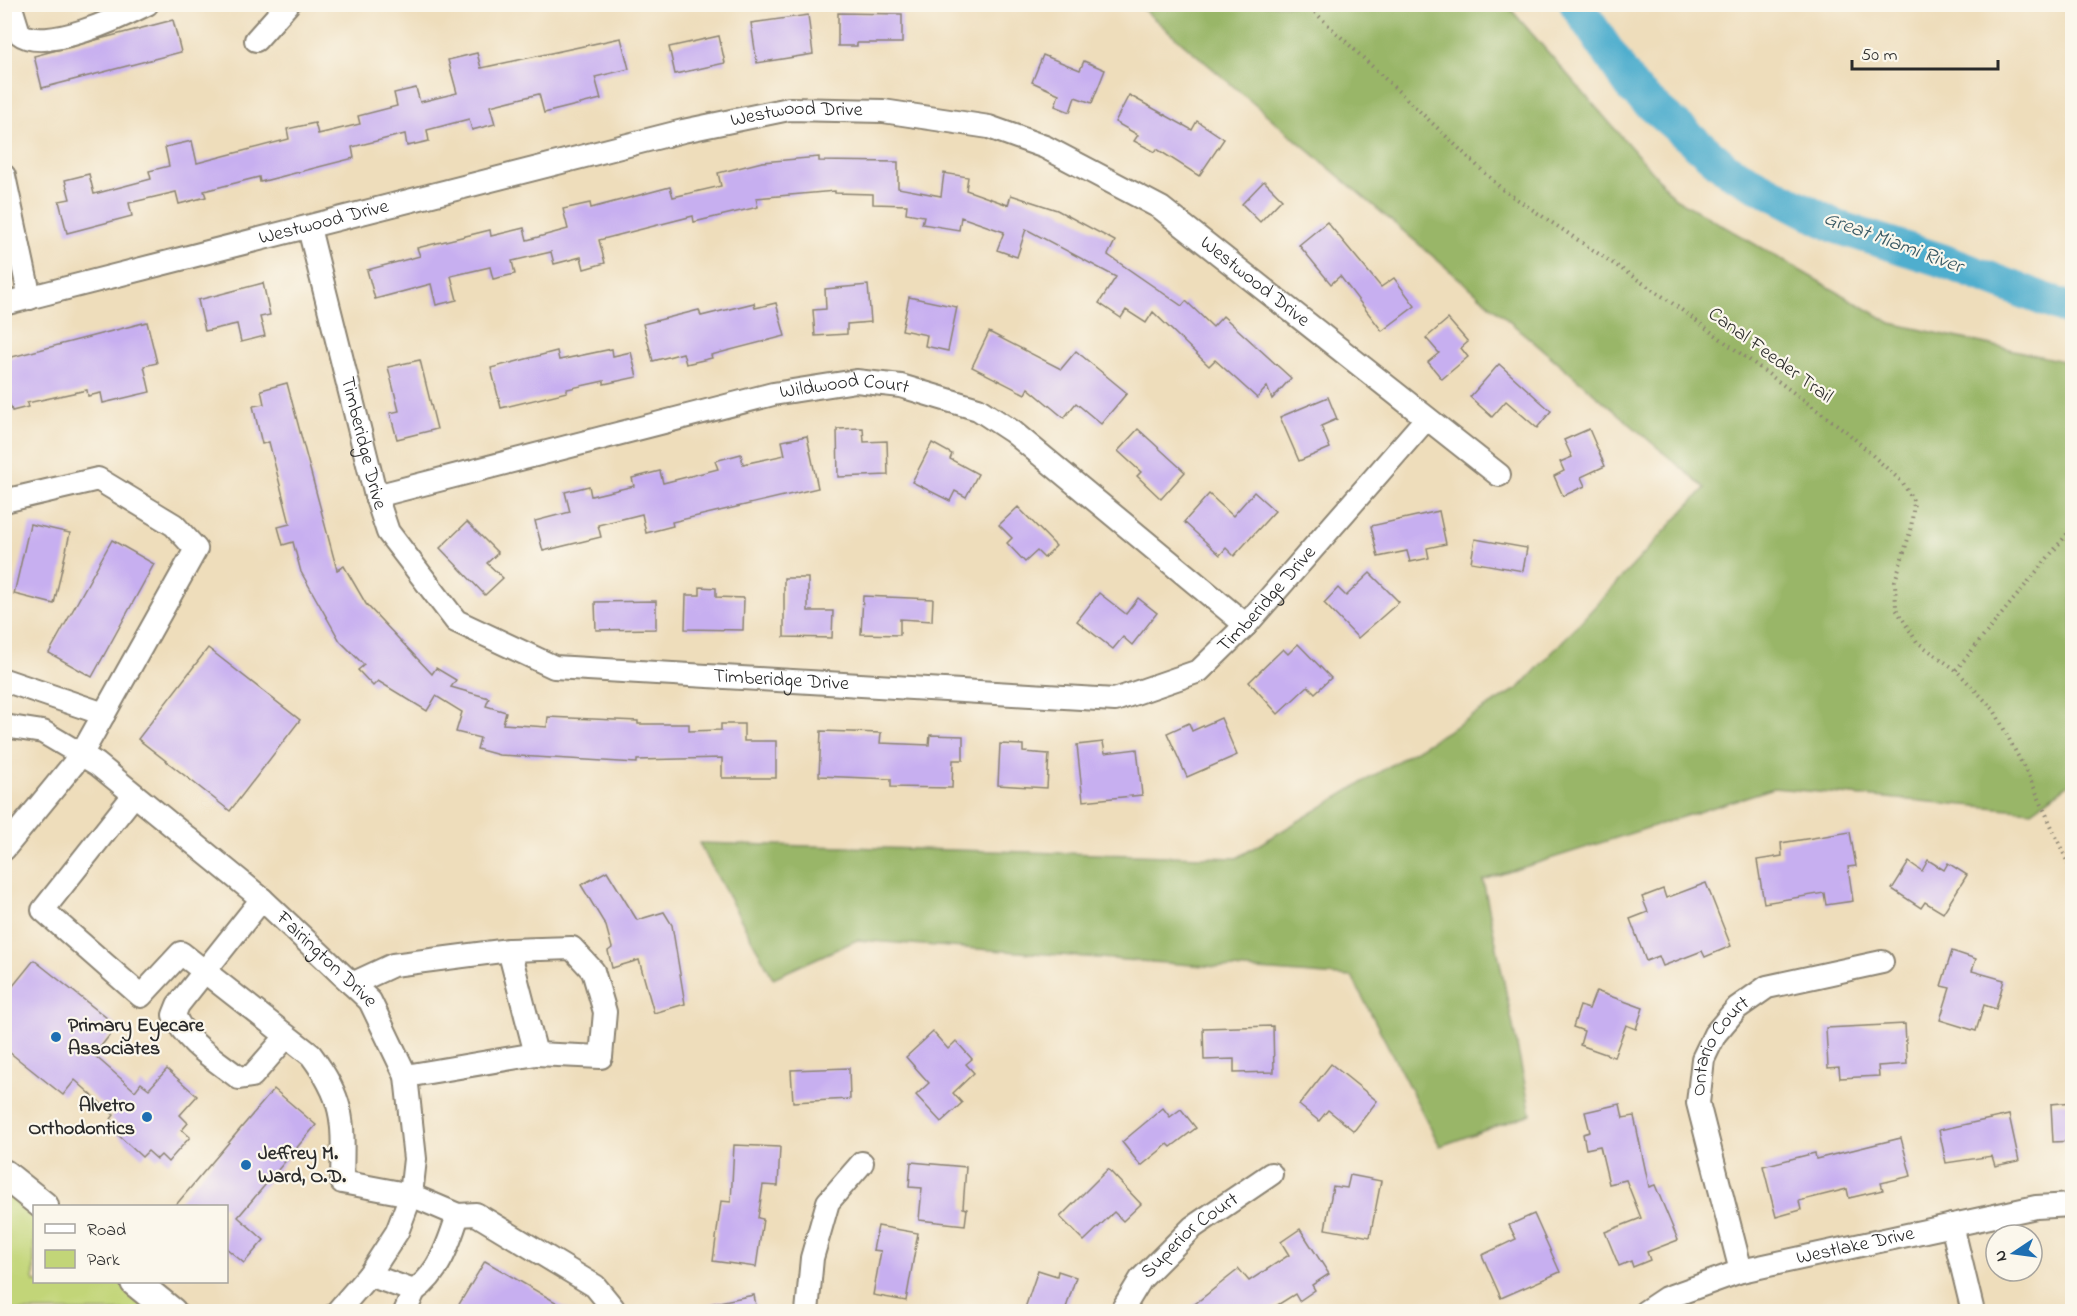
<svg xmlns="http://www.w3.org/2000/svg" width="2077" height="1316" viewBox="0 0 2077 1316" font-family="'Indie Flower',sans-serif">
	<style>
		.green { fill: #c2d578; stroke: #768052; stroke-width: 1.5 }
		.forest { fill: #99b668; stroke: #62704a; stroke-width: 1.5 }
		.lines { fill: none; stroke-linecap: round; stroke-linejoin: round }
		.river { stroke: #4faece; stroke-width: 34 }
		.building { fill: #c7aff0 }
		.minor-casing { stroke: #8c8473; stroke-width: 26 }
		.major-casing { stroke: #8c8473; stroke-width: 32 }
		.path { stroke: #8c8473; stroke-width: 4; stroke-dasharray: 1.5 4.5; stroke-linecap: butt }
		.minor { stroke: #fff; stroke-width: 22 }
		.major { stroke: #fff; stroke-width: 28 }
		.poi-dot { fill: #1f6fb2; stroke: #fbf7ec; stroke-width: 2 }
		.labels { text-anchor: middle; dominant-baseline: central; stroke-width: 4.5; stroke-linejoin: round; paint-order: stroke }
		.street-label { font-size: 20px; fill: #2b2b2b; stroke: #fbf7ec }
		.poi-label { font-size: 20px; font-weight: bold; fill: #2b2b2b; stroke: #fbf7ec; text-anchor: start }
		.water-label { font-size: 21px; font-style: italic; fill: #385964; stroke: #fbf7ec }
	</style>
	<rect width="100%" height="100%" fill="#fbf7ec"/>
	<filter id="ink" filterUnits="userSpaceOnUse"><feTurbulence type="fractalNoise" baseFrequency=".0167" numOctaves="2"/><feDisplacementMap in="SourceGraphic" scale="12" xChannelSelector="R" yChannelSelector="G"/><feConvolveMatrix kernelMatrix="1 2 1 2 8 2 1 2 1" color-interpolation-filters="sRGB"/></filter>
	<filter id="wash" filterUnits="userSpaceOnUse"><feTurbulence type="fractalNoise" baseFrequency=".008" numOctaves="4" result="noise"/><feDisplacementMap in="SourceGraphic" scale="24" xChannelSelector="R" yChannelSelector="G"/><feGaussianBlur stdDeviation="1.35" result="paint"/><feColorMatrix in="noise" values="0 0 0 0 0 0 0 0 0 0 0 0 0 0 0 0 0 1.4 0 .05"/><feComposite in="paint" operator="in"/></filter>
	<g filter="url(#wash)">
		<rect width="100%" height="100%" fill="#edb"/>
		<path class="green" d="M4,1174L34,1206V1282H135L172,1311H5Z"/>
		<path class="forest" d="M1138,5H1507L1675,198L1891,323L2072,363V782L2032,811L1774,788L1483,880L1531,1114L1440,1146L1352,977L857,940L773,978L699,843L1237,858L1519,688L1705,488Z"/>
		<g class="lines">
			<path class="river" d="M1576,4L1633,89L1728,170L1837,227L1941,260L2072,310"/>
		</g>
		<g id="blocks">
			<g class="building">
				<path d="M838,13L902,14V43H857V46H838Z"/>
				<path d="M808,15L813,54L757,63L751,23Z"/>
				<path d="M173,20L181,52L42,88L34,56Z"/>
				<path d="M719,36L725,63L675,74L669,47Z"/>
				<path d="M621,38L629,69L595,77L601,99L544,113L539,94L490,106L495,124L472,130L469,119L427,130L429,141L407,146L405,134L352,147L354,158L260,182L259,177L204,191L206,197L179,204L176,192L129,203L132,216L67,233L59,201L70,199L65,180L89,174L94,194L151,179L149,171L169,166L165,147L192,141L197,163L289,139L287,129L315,123L318,134L360,124L358,116L397,106L394,93L416,88L420,102L457,93L448,60L477,53L481,68Z"/>
				<path d="M1043,55L1080,70L1084,61L1105,70L1092,103L1075,97L1070,112L1055,106L1059,94L1032,82Z"/>
				<path d="M1129,95L1192,130L1197,121L1224,139L1199,176L1157,149L1155,152L1134,141L1138,135L1115,122Z"/>
				<path d="M819,157V161L898,162V188L941,196L944,173L968,177L966,190L1008,205L1011,195L1057,210L1115,241L1108,255L1182,306L1186,301L1213,327L1223,316L1291,378L1272,399L1267,387L1257,398L1215,360L1209,366L1153,312L1146,323L1126,310L1121,318L1099,303L1116,277L1026,229L1017,257L997,250L1004,232L961,217L959,230L922,224L924,216L906,213L907,205L873,204V194L835,193V191L756,198L758,207L694,222L693,216L599,240L605,263L584,269L581,257L554,264L551,252L512,261L515,274L493,279L490,267L451,276L457,300L436,305L431,284L375,299L367,270L420,256L417,248L490,230L491,236L524,228L527,240L568,229L563,209L590,203L591,208L670,187L673,197L721,186L718,173L762,162Z"/>
				<path d="M1264,181L1282,199L1260,222L1242,204Z"/>
				<path d="M1327,222L1381,287L1394,278L1415,306L1382,331L1340,276L1331,284L1299,245Z"/>
				<path d="M263,283L270,315L260,317L265,336L241,342L237,324L205,331L198,300Z"/>
				<path d="M868,285L871,322L847,324V334L815,336L813,310L826,309L825,289Z"/>
				<path d="M909,297L957,307L948,351L925,346L927,335L902,330Z"/>
				<path d="M754,303L755,308L776,303L785,336L711,355L712,358L686,364L683,353L653,361L643,324L699,310L701,316Z"/>
				<path d="M1448,319L1468,342L1461,348L1468,357L1442,379L1428,362L1439,353L1426,338Z"/>
				<path d="M147,322L157,363L144,366L150,392L103,403L101,393L88,396L87,390L27,403L28,407L12,411L10,405L4,406V359Z"/>
				<path d="M989,332L1061,369L1076,351L1127,393L1101,424L1076,403L1064,418L1028,388L1025,394L972,367Z"/>
				<path d="M612,349L613,356L631,352L637,377L604,384V381L567,389V392L501,408L491,368L557,351L559,360Z"/>
				<path d="M420,360L437,429L397,439L390,413L399,411L388,367Z"/>
				<path d="M1499,364L1551,411L1537,428L1506,401L1492,417L1470,397Z"/>
				<path d="M287,383L337,570L344,566L366,604L432,674L436,668L456,680L451,687L489,698L486,706L506,712L503,724L547,727L548,717L638,721V724H689V731L721,730V724H744V741H776V778H722V758L637,760V763L499,755L477,749L480,738L456,732L462,712L436,696L427,711L378,681L373,686L358,670L364,665L340,641L301,572L293,542L283,545L278,527L290,524L269,442L262,444L253,406L264,404L261,390Z"/>
				<path d="M1328,397L1337,419L1321,426L1330,448L1299,461L1280,417Z"/>
				<path d="M863,428L864,442L887,441L888,475L838,477L837,429Z"/>
				<path d="M1138,429L1185,472L1161,499L1137,476L1141,472L1118,451Z"/>
				<path d="M1589,429L1605,466L1581,477L1585,486L1563,496L1554,476L1564,471L1560,462L1572,457L1564,440Z"/>
				<path d="M807,436L818,488L672,522L673,526L646,533L642,514L598,525L601,537L543,551L535,521L570,512L565,492L589,486L591,496L634,486L632,478L660,471L663,483L718,469L715,461L741,454L743,464L785,455L782,441Z"/>
				<path d="M932,443L952,454L950,459L978,474L966,497L955,491L950,501L912,482Z"/>
				<path d="M1254,492L1275,511L1234,556L1226,548L1220,555L1184,522L1209,494L1233,516Z"/>
				<path d="M1018,507L1056,546L1044,558L1037,551L1025,562L1007,543L1012,538L999,525Z"/>
				<path d="M1439,511L1446,544L1427,548L1429,558L1410,562L1407,551L1378,557L1371,526Z"/>
				<path d="M467,522L498,553L487,563L503,578L485,595L440,548Z"/>
				<path d="M30,524L70,533L54,604L14,594Z"/>
				<path d="M1475,539L1527,548L1523,571L1471,562Z"/>
				<path d="M112,540L154,564L92,677L49,653Z"/>
				<path d="M1370,573L1399,602L1358,638L1324,603L1338,588L1346,596Z"/>
				<path d="M784,578H808V611H833L832,638L784,637Z"/>
				<path d="M700,587L716,588V597L744,598L743,630L685,629L686,595H700Z"/>
				<path d="M1099,593L1126,614L1138,598L1157,613L1132,645L1123,637L1113,649L1077,621Z"/>
				<path d="M863,596L933,599L932,621L900,619V635L861,634Z"/>
				<path d="M656,601V629L596,630L595,602Z"/>
				<path d="M1298,644L1331,678L1315,693L1308,686L1278,714L1249,682L1283,649L1288,654Z"/>
				<path d="M208,648L300,720L230,811L138,739Z"/>
				<path d="M1221,718L1237,755L1187,777L1167,733L1189,723L1192,731Z"/>
				<path d="M821,731L881,733L880,743L929,745L930,735L963,736V760H953L952,788L891,787V779L819,776Z"/>
				<path d="M1103,742L1105,753L1137,749L1142,795L1083,801L1077,745Z"/>
				<path d="M1000,744L1023,745V752L1049,754L1047,788L998,785Z"/>
				<path d="M1850,832L1856,866L1848,867L1853,901L1826,905L1824,893L1764,903L1757,860L1782,856L1781,843Z"/>
				<path d="M1928,860L1944,870L1948,863L1967,875L1943,913L1925,902L1921,908L1892,889L1909,862L1922,871Z"/>
				<path d="M607,871L637,920L664,912L672,925L685,1004L654,1013L639,960L612,968L608,951L612,948L606,926L581,885Z"/>
				<path d="M1706,883L1731,946L1705,957L1702,951L1663,966L1659,956L1646,961L1630,919L1648,912L1642,897L1663,889L1666,898Z"/>
				<path d="M1952,951L1976,959L1972,971L2004,980L1996,1009L1984,1005L1976,1031L1940,1020L1950,988L1941,986Z"/>
				<path d="M34,960L117,1026L94,1055L135,1091L141,1083L149,1089L167,1069L197,1096L180,1115L188,1123L182,1130L190,1137L168,1162L161,1155L157,1159L148,1151L142,1157L116,1133L121,1127L111,1119L114,1115L75,1080L63,1095L4,1048V997Z"/>
				<path d="M1596,991L1643,1008L1636,1029L1626,1025L1614,1057L1580,1045L1584,1031L1573,1027L1580,1006L1589,1009Z"/>
				<path d="M1905,1024L1907,1064L1878,1066L1879,1076L1840,1078L1839,1067L1828,1068L1826,1028Z"/>
				<path d="M1273,1026L1274,1072L1234,1073V1059L1204,1060L1203,1028Z"/>
				<path d="M933,1032L948,1049L956,1041L972,1059L966,1064L974,1073L953,1093L962,1103L941,1122L916,1095L929,1083L906,1057Z"/>
				<path d="M1331,1064L1377,1101L1354,1131L1328,1110L1319,1121L1299,1105Z"/>
				<path d="M849,1068L850,1099L793,1102L791,1070Z"/>
				<path d="M274,1089L316,1125L238,1217L264,1240L244,1263L226,1248V1206H175Z"/>
				<path d="M2073,1102V1141L2053,1142L2051,1104Z"/>
				<path d="M1620,1104L1623,1118L1634,1116L1649,1187L1655,1185L1678,1240L1647,1252L1650,1260L1633,1267L1631,1261L1619,1266L1605,1232L1641,1218L1626,1180L1609,1184L1600,1146L1586,1149L1583,1134L1590,1132L1585,1112Z"/>
				<path d="M1163,1108L1170,1117L1181,1109L1196,1128L1171,1147L1168,1144L1141,1166L1122,1142Z"/>
				<path d="M2009,1115L2019,1161L1995,1166L1992,1156L1946,1163L1939,1130Z"/>
				<path d="M1901,1138L1911,1176L1881,1183L1883,1190L1849,1198L1847,1189L1799,1201L1801,1210L1776,1217L1763,1166L1815,1153L1816,1159Z"/>
				<path d="M734,1145L780,1147L778,1186L763,1185L758,1218L763,1219L756,1267L713,1261L721,1201L731,1202Z"/>
				<path d="M911,1162L966,1167L963,1208L967,1209L965,1225L919,1220L922,1188L909,1187Z"/>
				<path d="M1108,1169L1141,1204L1123,1221L1114,1212L1084,1241L1060,1217Z"/>
				<path d="M1350,1175L1381,1181L1370,1237L1325,1229L1333,1186L1347,1188Z"/>
				<path d="M1534,1214L1560,1272L1501,1298L1482,1255L1516,1239L1509,1225Z"/>
				<path d="M878,1226L918,1233L906,1301L873,1295L881,1251L873,1250Z"/>
				<path d="M1300,1229L1329,1274L1312,1285L1315,1290L1299,1301L1295,1294L1268,1311H1186L1239,1269L1249,1281L1289,1255L1281,1242Z"/>
				<path d="M485,1261L571,1311H455Z"/>
				<path d="M1038,1270L1057,1276L1058,1271L1076,1277L1065,1311H1024Z"/>
				<path d="M754,1295L757,1311H710L709,1304Z"/>
			</g>
		</g>
	</g>
	<g filter="url(#ink)">
		<use href="#blocks" fill-opacity="0" stroke="#8c8473" stroke-width="1.5"/>
		<g class="lines">
			<g class="minor-casing">
				<g id="minor">
					<path d="M10,4L19,33C44,54 121,17 147,4"/>
					<path d="M256,40L288,4"/>
					<path d="M4,176L30,298"/>
					<path id="s1" d="M309,228L376,496L388,532L456,621L554,667L1115,700L1199,671L1246,625L1426,419"/>
					<path id="s2" d="M4,304L683,131L789,109L883,111L989,127L1045,147L1161,208L1499,475"/>
					<path id="s3" d="M376,496L773,394L856,381L901,386L978,409L1013,432L1246,625"/>
					<path d="M4,501L98,479L174,525L196,549L81,755L4,849"/>
					<path d="M4,680L104,714"/>
					<path id="s4" d="M4,726L43,732L97,764L262,899L370,1001L406,1076L415,1159L411,1195L397,1232L369,1275L337,1312"/>
					<path d="M134,795L43,910L141,996L181,953L311,1055C347,1103 343,1125 342,1182L411,1195L458,1215C449,1243 439,1274 414,1291L369,1275"/>
					<path d="M262,899L178,1005L174,1015C186,1043 216,1060 239,1078L252,1076L286,1037"/>
					<path d="M509,950L572,948L593,971L605,1012L601,1057L536,1054"/>
					<path d="M352,984L393,965L509,950L536,1054L406,1076"/>
					<path d="M458,1215L476,1214L595,1286L613,1308L611,1312"/>
					<path d="M1952,1225L1973,1312"/>
					<path id="s5" d="M1741,1271L1698,1103L1703,1059L1715,1034L1737,1008L1767,987L1882,962"/>
					<path d="M405,1312L414,1291"/>
					<path d="M807,1312L812,1258L828,1202L862,1163"/>
					<path id="s6" d="M1121,1312L1141,1279L1193,1227L1271,1174"/>
					<path id="s7" d="M1645,1312L1666,1298L1741,1271L2036,1207L2072,1205"/>
				</g>
			</g>
			<g class="major-casing">
				<g id="major">
					<path d="M4,1174L44,1206"/>
					<path d="M135,1282L172,1312"/>
				</g>
			</g>
			<g class="path">
				<path d="M1306,4L1503,190L1668,300L1847,432L1903,483L1914,502L1911,529L1895,581L1896,609L1917,642L1956,670L1994,710L2033,785L2072,872"/>
				<path d="M1956,670L2072,528"/>
			</g>
			<use href="#minor" class="minor"/>
			<use href="#major" class="major"/>
		</g>
	</g>
	<g class="poi-dot">
		<circle cx="56" cy="1037" r="6"/>
		<circle cx="147" cy="1117" r="6"/>
		<circle cx="246" cy="1165" r="6"/>
	</g>
	<g class="labels">
		<g class="street-label">
			<text stroke="none"><textPath href="#s2" startOffset="816">Westwood Drive</textPath></text>
			<text stroke="none"><textPath href="#s2" startOffset="330">Westwood Drive</textPath></text>
			<text stroke="none"><textPath href="#s2" startOffset="1320">Westwood Drive</textPath></text>
			<text transform="translate(1770 356) rotate(36)">Canal Feeder Trail</text>
			<text stroke="none"><textPath href="#s3" startOffset="482">Wildwood Court</textPath></text>
			<text stroke="none"><textPath href="#s1" startOffset="222">Timberidge Drive</textPath></text>
			<text stroke="none"><textPath href="#s1" startOffset="1284">Timberidge Drive</textPath></text>
			<text stroke="none"><textPath href="#s1" startOffset="762">Timberidge Drive</textPath></text>
			<text stroke="none"><textPath href="#s4" startOffset="404">Fairington Drive</textPath></text>
			<text stroke="none"><textPath href="#s5" startOffset="236">Ontario Court</textPath></text>
			<text stroke="none"><textPath href="#s6" startOffset="104">Superior Court</textPath></text>
			<text stroke="none"><textPath href="#s7" startOffset="222">Westlake Drive</textPath></text>
		</g>
		<g class="poi-label">
			<text x="68" y="1026">Primary Eyecare<tspan x="68" dy="23">Associates</tspan></text>
			<text x="135" y="1106" text-anchor="end">Alvetro<tspan x="135" dy="23">Orthodontics</tspan></text>
			<text x="258" y="1154">Jeffrey M.<tspan x="258" dy="23">Ward, O.D.</tspan></text>
		</g>
		<g class="water-label">
			<text transform="translate(1893 243) rotate(20)">Great Miami River</text>
		</g>
	</g>
	<rect width="2077" height="1316" fill="none" stroke="#fbf7ec" stroke-width="24"/>
	<rect x="33" y="1205" width="195" height="78" fill="#fbf7ec" stroke="#a8a59f" stroke-width="1.5"/>
	<rect x="45" y="1224" width="30" height="9" fill="#ffffff" stroke="#a8a59f" stroke-width="1.5"/>
	<text x="87" y="1235" font-size="18" fill="#2b2b2b">Road</text>
	<rect x="45" y="1250" width="30" height="18" fill="#c2d578" stroke="#a8a59f" stroke-width="1.5"/>
	<text x="87" y="1265" font-size="18" fill="#2b2b2b">Park</text>
	<g transform="translate(2014 1253) rotate(257)"><circle r="28" fill="#fbf7ec" stroke="#a8a59f" stroke-width="1.5"/>
	<path d="M0-4.5L10 22L0 15L-10 22Z" fill="#1f6fb2"/>
	<text y="-9" font-size="16" font-weight="bold" text-anchor="middle" fill="#2b2b2b">N</text>
	</g>
	<path d="M1852 60v9h146v-9" fill="none" stroke="#2b2b2b" stroke-width="3"/>
	<text x="1861" y="60" font-size="18" fill="#2b2b2b" stroke="#fbf7ec" stroke-width="4.5" paint-order="stroke">50 m</text>
</svg>
